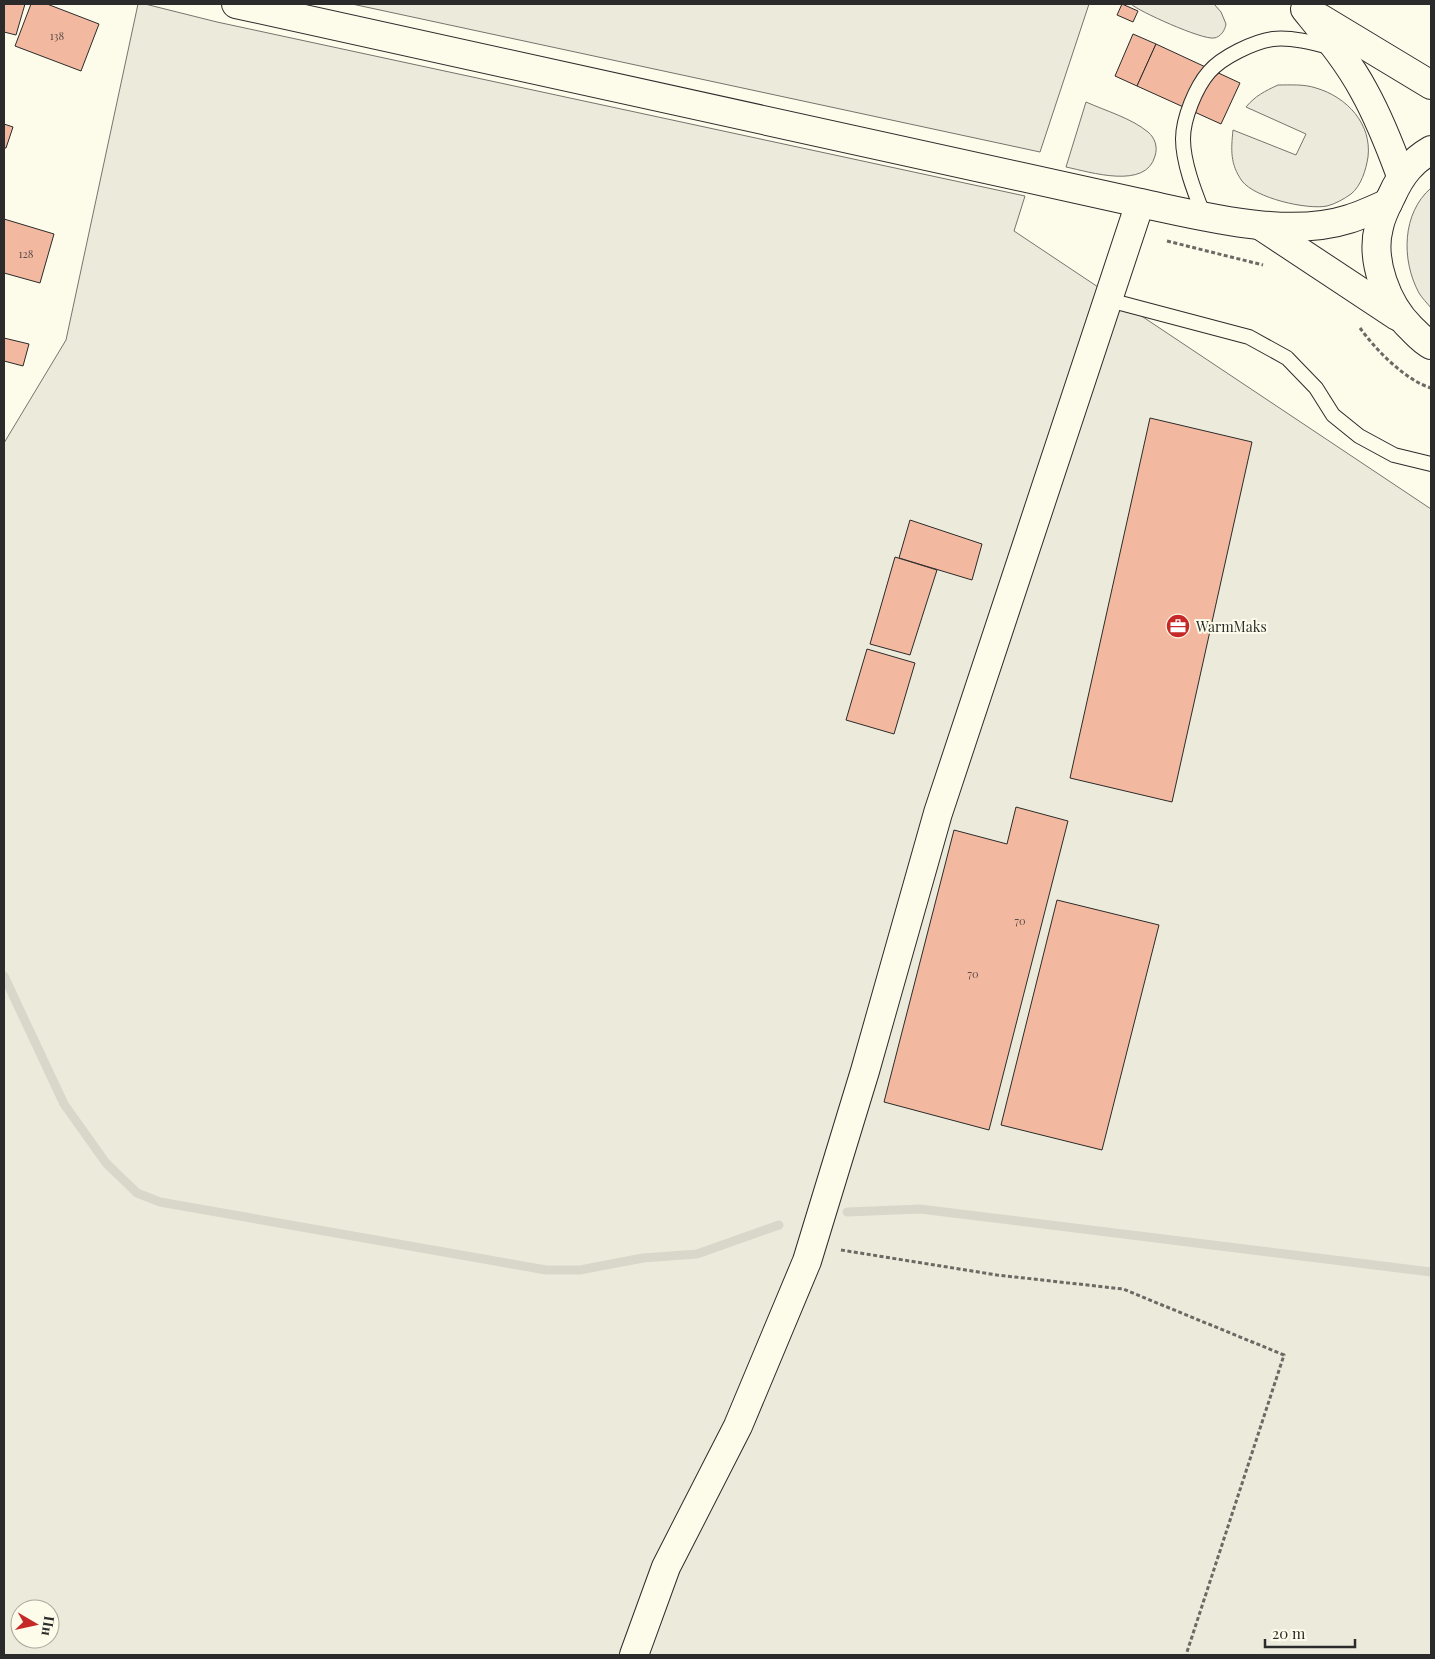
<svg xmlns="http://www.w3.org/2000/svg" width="1435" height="1659" viewBox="0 0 1435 1659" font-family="'Playfair Display',serif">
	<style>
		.green { fill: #ecebdb; stroke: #74746e; fill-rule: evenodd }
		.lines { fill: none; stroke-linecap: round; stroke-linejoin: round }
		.stream { stroke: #d8d7c9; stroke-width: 9 }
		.building { fill: #f2b8a0; stroke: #2b2b2b }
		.service-casing { stroke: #2b2b2b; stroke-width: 16 }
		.minor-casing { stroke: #2b2b2b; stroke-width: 30 }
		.secondary-casing { stroke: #2b2b2b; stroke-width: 30 }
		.primary-casing { stroke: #2b2b2b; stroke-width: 30 }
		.path { stroke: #6a6964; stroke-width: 3; stroke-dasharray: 4 2.5; stroke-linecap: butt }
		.service { stroke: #fdfbea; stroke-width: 14 }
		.minor { stroke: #fdfbea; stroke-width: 28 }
		.secondary { stroke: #fdfbea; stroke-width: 28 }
		.primary { stroke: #fdfbea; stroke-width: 28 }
		.labels { text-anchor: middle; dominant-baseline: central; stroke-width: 4; stroke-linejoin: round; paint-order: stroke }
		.number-label { font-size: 11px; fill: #5d4e48 }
		.poi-label { font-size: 14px; fill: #2b2b2b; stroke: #fdfbea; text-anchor: start }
	</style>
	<rect width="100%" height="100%" fill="#fdfbea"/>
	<g class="green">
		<path d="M138,4H145L217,22L1025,196L1014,231L1431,509V1655H4V443L66,340ZM20,1609H50V1639H20Z"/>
		<path d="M352,4H1089L1040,152Z"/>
		<path d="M1131,4H1214L1221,12L1226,24C1225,30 1221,37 1214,38C1202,40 1138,11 1131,4Z"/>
		<path d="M1278,85C1291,85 1304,84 1316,88C1347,97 1372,124 1368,157C1366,170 1361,186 1351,194C1344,199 1335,204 1327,206C1307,210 1255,198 1242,181C1230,164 1231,150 1233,130L1296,155L1306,134L1246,107C1255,96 1265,91 1278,85Z"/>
		<path d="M1086,102C1106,111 1131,118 1148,132C1155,138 1158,147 1155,156C1146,190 1090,172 1066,167Z"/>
		<path d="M1431,188V308C1427,303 1422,298 1419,293C1401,260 1402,213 1431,188Z"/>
	</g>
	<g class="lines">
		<g class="stream">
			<path d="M4,976L64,1104L106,1163L137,1193L160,1202L546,1270H580L643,1258L697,1254L779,1225"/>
			<path d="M847,1212L920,1209L1431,1272"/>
		</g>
	</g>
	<g class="building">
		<path d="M4,4H25L16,35L4,32Z"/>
		<path d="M31,4H47L99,24L81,71L15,46Z"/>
		<path d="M1122,4L1138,11L1133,22L1117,15Z"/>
		<path d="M1133,34L1156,44L1137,86L1115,76Z"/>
		<path d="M1156,44L1240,83L1221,124L1137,86Z"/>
		<path d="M4,124L13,127L6,148H4Z"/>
		<path d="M4,219L54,234L40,283L4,273Z"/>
		<path d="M4,338L29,344L23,366L4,361Z"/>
		<path d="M1150,418L1252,442L1172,802L1070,778Z"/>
		<path d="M910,520L982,544L972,580L899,558Z"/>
		<path d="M895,557L937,570L910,655L870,644Z"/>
		<path d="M867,649L915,663L894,734L846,720Z"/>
		<path d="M1016,807L1068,821L989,1130L884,1102L954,830L1007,844Z"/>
		<path d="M1057,900L1159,925L1102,1150L1001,1125Z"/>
	</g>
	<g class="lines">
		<g class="service-casing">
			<g id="service">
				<path d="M1204,216C1195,193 1183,163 1183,139C1183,118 1196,87 1209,72C1222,57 1253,42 1273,39C1292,37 1314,43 1333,48"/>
				<path d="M1109,300L1249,337L1287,358L1316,388L1333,415L1359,436L1394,455L1431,464"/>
			</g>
		</g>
		<g class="minor-casing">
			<path id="minor" d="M634,1655L666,1567L738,1426L807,1261L865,1071L938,813L1140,203"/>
		</g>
		<g class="secondary-casing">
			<g id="secondary">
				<path d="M1305,9C1326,35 1348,61 1364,91C1379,118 1390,146 1401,176"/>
				<path d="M1320,18L1431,85"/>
			</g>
		</g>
		<g class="primary-casing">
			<g id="primary">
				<path d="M236,4L1140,203C1202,216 1287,239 1349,219C1362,215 1375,209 1388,203"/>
				<path d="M1431,150C1412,161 1401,175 1392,195C1387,205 1381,216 1379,227C1370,260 1387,305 1411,328C1417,334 1423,341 1431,345"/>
				<path d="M1261,226L1397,316"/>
			</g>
		</g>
		<g class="path">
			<path d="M1167,241L1263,265"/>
			<path d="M1360,328C1376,350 1405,380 1431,388"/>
			<path d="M841,1250L997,1275L1123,1289L1284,1355L1186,1655"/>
		</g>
		<use href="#service" class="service"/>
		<use href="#minor" class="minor"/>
		<use href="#secondary" class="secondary"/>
		<use href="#primary" class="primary"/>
	</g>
	<defs>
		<g id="office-disc" transform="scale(1.25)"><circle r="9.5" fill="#c62828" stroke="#fdfbea"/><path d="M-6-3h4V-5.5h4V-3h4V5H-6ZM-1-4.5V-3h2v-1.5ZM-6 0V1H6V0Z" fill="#fff"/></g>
	</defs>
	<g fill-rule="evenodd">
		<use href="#office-disc" x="1178" y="626"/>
	</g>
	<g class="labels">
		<g class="number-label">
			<text x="57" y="35">138</text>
			<text x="26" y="253">128</text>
			<text x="1020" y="920">70</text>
			<text x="973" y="973">70</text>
		</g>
		<g class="poi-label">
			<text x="1196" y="626">WarmMaks</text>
		</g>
	</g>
	<rect width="1435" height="1659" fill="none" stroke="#2b2b2b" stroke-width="10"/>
	<g transform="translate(35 1624) rotate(99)"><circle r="24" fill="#fdfbea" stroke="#a9a89e"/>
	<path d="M0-4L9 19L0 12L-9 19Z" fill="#c62828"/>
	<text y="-8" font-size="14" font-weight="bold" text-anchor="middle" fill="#2b2b2b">Пн</text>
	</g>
	<path d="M1265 1639v8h90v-8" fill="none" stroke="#2b2b2b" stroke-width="2.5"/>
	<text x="1272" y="1639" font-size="15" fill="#2b2b2b" stroke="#fdfbea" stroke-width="4" paint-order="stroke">20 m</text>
</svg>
